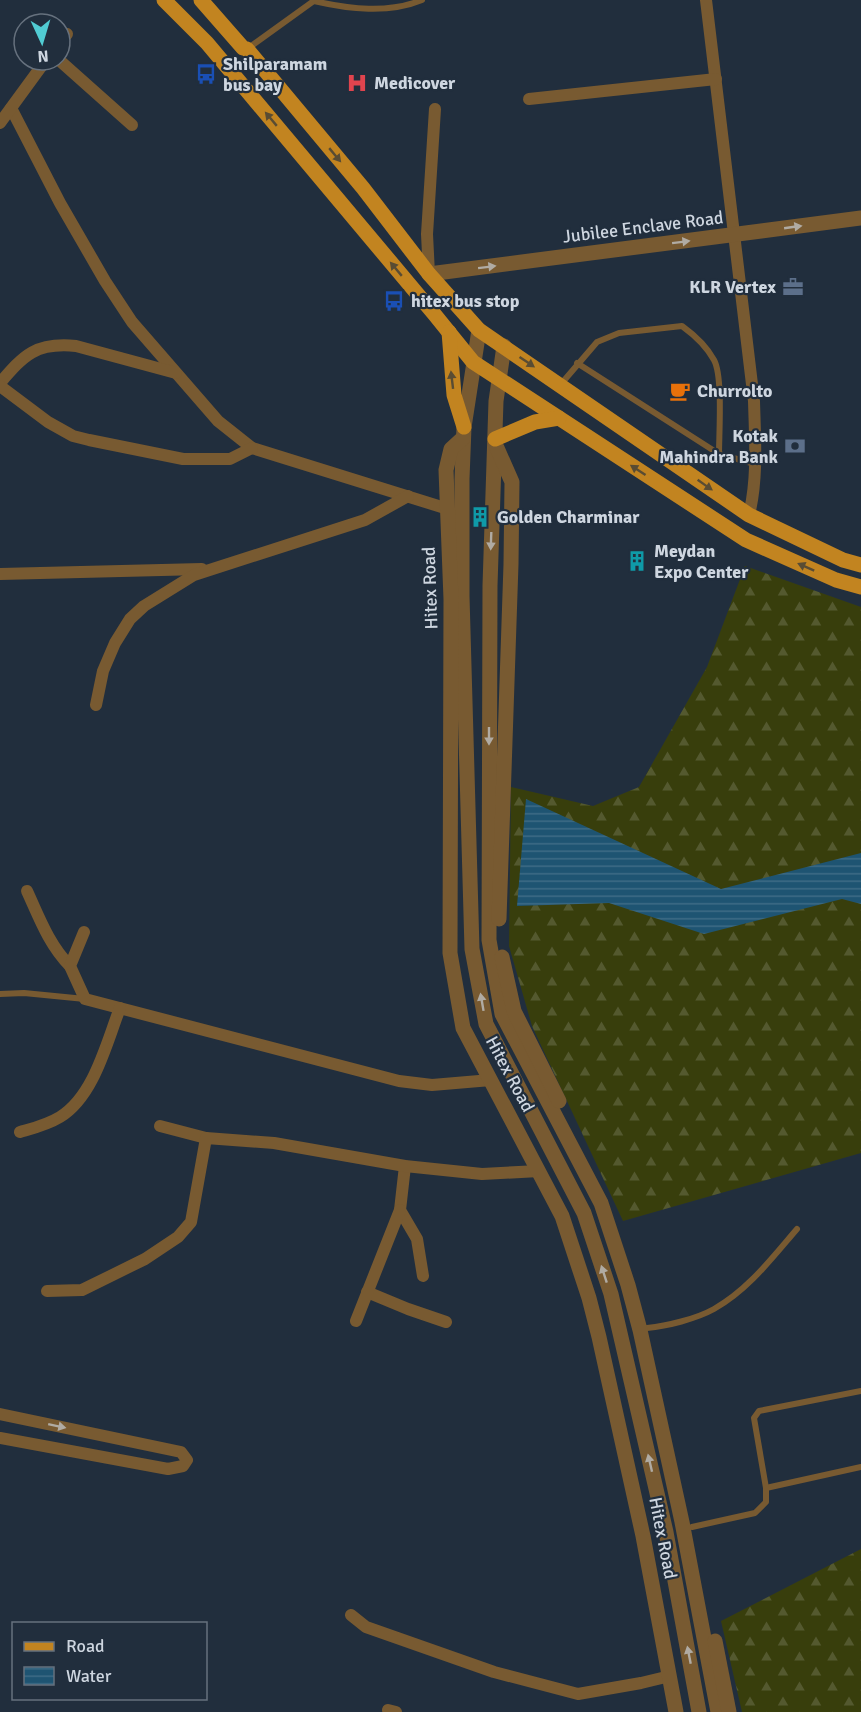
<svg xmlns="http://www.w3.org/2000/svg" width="861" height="1712" viewBox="0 0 861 1712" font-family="Signika,sans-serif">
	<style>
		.forest { fill: url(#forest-firs) }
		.water { fill: url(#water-rules) }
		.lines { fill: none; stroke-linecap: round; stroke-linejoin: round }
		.service { stroke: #785a31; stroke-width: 6 }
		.minor { stroke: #785a31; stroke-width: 12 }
		.tertiary { stroke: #785a31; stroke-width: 15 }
		.primary { stroke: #c28420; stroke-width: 15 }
		.oneway { fill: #594c33 }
		.oneway2 { fill: #b0aba3 }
		.labels { text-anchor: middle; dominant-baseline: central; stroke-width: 4.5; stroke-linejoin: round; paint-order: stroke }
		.poi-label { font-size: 18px; font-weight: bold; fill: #ced6e0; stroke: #212e3d; text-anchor: start }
		.street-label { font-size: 18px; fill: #ced6e0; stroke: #212e3d }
	</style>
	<defs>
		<pattern id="forest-firs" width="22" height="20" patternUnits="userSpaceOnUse" patternTransform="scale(1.5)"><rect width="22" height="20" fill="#383e0c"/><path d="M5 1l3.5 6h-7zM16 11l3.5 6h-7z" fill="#54592f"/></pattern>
		<pattern id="water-rules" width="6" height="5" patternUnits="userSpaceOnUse" patternTransform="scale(1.5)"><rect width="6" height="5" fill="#1e5472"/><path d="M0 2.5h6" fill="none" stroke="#3e6c86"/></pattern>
	</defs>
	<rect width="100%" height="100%" fill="#212e3d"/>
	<g class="forest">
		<path d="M745,566L861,607V1153L623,1221L532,1026L509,946L511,787L593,806L639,787L707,667Z"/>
		<path d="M861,1549V1712H742L721,1621Z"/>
	</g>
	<path class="water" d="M526,799L721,889L861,853V904L842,899L704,934L609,903L517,906Z"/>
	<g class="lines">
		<g class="service">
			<path d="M314,1C349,9 388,14 422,0"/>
			<path d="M247,49L315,0"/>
			<path d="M577,363L719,454L755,464"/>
			<path d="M561,384L597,342L619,333L682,326C693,334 707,347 714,360C723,376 719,434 719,454"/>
			<path d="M719,389L753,391"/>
			<path d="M0,994L24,993L85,999"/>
			<path d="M647,1328C667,1326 696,1319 714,1309C748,1290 772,1258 797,1229"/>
			<path d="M766,1488L861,1467"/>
			<path d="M692,1527L755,1513L766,1502V1488L754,1418L759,1411L861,1391"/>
		</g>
		<g class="minor">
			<path d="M706,0L754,401C755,439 758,478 749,515"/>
			<path d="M60,42L67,34"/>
			<path d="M59,60L132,125"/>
			<path d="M529,99L716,79"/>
			<path d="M11,108L60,203L105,281L132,322L218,421L252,448L448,509"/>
			<path d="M0,123L46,60"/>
			<path d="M429,274L427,234L435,109"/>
			<path d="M0,383C24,355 36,342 76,346L176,373"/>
			<path d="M0,386L48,422L73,436L89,440L183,459H230L252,448"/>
			<path d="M0,574L202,569"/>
			<path d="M96,705L103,671L115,643L130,619L144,606L194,575L365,520L408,496"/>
			<path d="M27,891C39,917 49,945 70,966"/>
			<path d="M84,932L70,966L85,999L399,1081L432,1085L491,1080"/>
			<path d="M160,1126L206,1138"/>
			<path d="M20,1132C34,1128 47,1125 60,1117C94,1096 106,1044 120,1008"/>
			<path d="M405,1166L400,1210L417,1239L423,1276"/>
			<path d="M47,1291L82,1290L145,1259L178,1237L191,1222L206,1138L274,1143L405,1166L482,1174L539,1171"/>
			<path d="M367,1292L408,1309L446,1322"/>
			<path d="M356,1321L400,1210"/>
			<path d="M0,1414L181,1452L187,1460L183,1466L168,1469L0,1438"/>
			<path d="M351,1615L366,1627L494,1672L578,1694L641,1683L670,1676"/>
			<path d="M388,1710L396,1712"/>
		</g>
		<g class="tertiary">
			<path d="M429,274L861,218"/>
			<path d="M479,330L464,427L462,479V596L472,949L486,1024L584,1213L611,1294L666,1532L699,1712"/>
			<path d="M504,346L496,401L490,586L489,940L502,1014L601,1203L628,1285L640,1330L682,1522L718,1712"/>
			<path d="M463,438L451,449L446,470L451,599L450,953L463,1028L562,1216L589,1298L599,1337L643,1536L676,1712"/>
			<path d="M497,448L512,482L511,564L499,919"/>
			<path d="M502,957L514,1011L559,1101"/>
			<path d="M715,1641L729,1712"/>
		</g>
		<g class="primary">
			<path d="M164,0L207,43L435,315L473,362L746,540L836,580L861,587"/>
			<path d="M201,0L243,48L247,49L363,188L429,274L479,330L749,515L843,560L861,565"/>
			<path d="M449,332L454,395L464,427"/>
			<path d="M495,439L535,422L559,418"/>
		</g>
	</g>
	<defs><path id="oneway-solid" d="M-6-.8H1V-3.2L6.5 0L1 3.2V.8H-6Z" transform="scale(1.5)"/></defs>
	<g class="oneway">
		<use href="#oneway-solid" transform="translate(271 119) rotate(-130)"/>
		<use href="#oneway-solid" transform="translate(335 155) rotate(50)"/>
		<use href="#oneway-solid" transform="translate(396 269) rotate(-130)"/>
		<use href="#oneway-solid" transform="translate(527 362) rotate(34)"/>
		<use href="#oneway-solid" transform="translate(452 380) rotate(-97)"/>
		<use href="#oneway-solid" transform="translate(638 470) rotate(-147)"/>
		<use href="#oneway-solid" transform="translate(705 485) rotate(35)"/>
		<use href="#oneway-solid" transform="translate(806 567) rotate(-156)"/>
	</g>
	<g class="oneway2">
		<use href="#oneway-solid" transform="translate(793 227) rotate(-8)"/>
		<use href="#oneway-solid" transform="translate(681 242) rotate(-7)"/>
		<use href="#oneway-solid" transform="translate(487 267) rotate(-7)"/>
		<use href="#oneway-solid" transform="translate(491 541) rotate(92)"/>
		<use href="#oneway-solid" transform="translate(489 736) rotate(90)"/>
		<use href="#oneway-solid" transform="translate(482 1002) rotate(-100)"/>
		<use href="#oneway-solid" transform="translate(604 1274) rotate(-108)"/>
		<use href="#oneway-solid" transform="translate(57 1426) rotate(12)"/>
		<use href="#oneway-solid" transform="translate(650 1463) rotate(-103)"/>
		<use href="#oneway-solid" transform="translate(689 1655) rotate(-101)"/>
	</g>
	<defs>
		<g id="bus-bare" transform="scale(1.62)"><path d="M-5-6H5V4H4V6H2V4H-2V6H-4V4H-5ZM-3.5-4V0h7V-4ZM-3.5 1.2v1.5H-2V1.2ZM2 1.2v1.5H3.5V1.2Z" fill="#1a4fb4" stroke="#212e3d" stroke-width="2.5" paint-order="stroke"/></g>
		<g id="hospital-bare" transform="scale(1.62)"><path d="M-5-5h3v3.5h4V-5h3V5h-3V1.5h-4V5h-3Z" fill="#e0444e" stroke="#212e3d" stroke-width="2.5" paint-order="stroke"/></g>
		<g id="office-bare" transform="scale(1.62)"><path d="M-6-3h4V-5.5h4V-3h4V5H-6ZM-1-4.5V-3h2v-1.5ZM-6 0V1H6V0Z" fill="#5c6f8a" stroke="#212e3d" stroke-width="2.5" paint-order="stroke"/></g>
		<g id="cafe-bare" transform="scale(1.62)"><path d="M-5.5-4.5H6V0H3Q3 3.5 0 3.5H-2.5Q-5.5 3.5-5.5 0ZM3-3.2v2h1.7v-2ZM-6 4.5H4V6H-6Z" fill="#e8710a" stroke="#212e3d" stroke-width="2.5" paint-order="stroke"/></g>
		<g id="bank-bare" transform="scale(1.62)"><path d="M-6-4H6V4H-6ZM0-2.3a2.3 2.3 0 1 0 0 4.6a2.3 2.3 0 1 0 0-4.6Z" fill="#5c6f8a" stroke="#212e3d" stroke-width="2.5" paint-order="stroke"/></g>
		<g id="building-bare" transform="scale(1.62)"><path d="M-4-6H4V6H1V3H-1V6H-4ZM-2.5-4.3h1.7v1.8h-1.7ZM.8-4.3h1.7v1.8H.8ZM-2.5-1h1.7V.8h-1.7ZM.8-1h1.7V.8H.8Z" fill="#0f9aa8" stroke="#212e3d" stroke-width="2.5" paint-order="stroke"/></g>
	</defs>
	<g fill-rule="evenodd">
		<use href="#bus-bare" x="206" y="74"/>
		<use href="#hospital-bare" x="357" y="83"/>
		<use href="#office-bare" x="793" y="287"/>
		<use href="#bus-bare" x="394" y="301"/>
		<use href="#cafe-bare" x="680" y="391"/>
		<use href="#bank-bare" x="795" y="446"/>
		<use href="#building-bare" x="480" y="517"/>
		<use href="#building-bare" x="637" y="561"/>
	</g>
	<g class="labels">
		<g class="poi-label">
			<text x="223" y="64">Shilparamam<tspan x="223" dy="21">bus bay</tspan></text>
			<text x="374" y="83">Medicover</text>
			<text x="776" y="287" text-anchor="end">KLR Vertex</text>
			<text x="411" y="301">hitex bus stop</text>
			<text x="697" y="391">Churrolto</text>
			<text x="778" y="436" text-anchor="end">Kotak<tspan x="778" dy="21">Mahindra Bank</tspan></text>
			<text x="497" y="517">Golden Charminar</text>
			<text x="654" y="551">Meydan<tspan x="654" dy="21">Expo Center</tspan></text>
		</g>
		<g class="street-label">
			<text transform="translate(643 227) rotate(-7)">Jubilee Enclave Road</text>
			<text transform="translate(430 588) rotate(-92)">Hitex Road</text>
			<text transform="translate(510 1074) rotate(62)">Hitex Road</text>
			<text transform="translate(663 1538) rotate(79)">Hitex Road</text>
		</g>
	</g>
	<rect x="12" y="1622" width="195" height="78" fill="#212e3d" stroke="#66717e" stroke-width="1.5"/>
	<rect x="24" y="1642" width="30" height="9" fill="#c28420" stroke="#66717e" stroke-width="1.5"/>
	<text x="66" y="1652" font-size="18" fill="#ced6e0">Road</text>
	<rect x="24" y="1667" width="30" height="18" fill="url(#water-rules)" stroke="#66717e" stroke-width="1.5"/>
	<text x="66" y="1682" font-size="18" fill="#ced6e0">Water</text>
	<g transform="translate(42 42) rotate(176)"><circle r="28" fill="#212e3d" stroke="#66717e" stroke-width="1.5"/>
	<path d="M0-4.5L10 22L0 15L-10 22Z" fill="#51ccd3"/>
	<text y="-9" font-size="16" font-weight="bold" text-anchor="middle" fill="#ced6e0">N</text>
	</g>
</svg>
